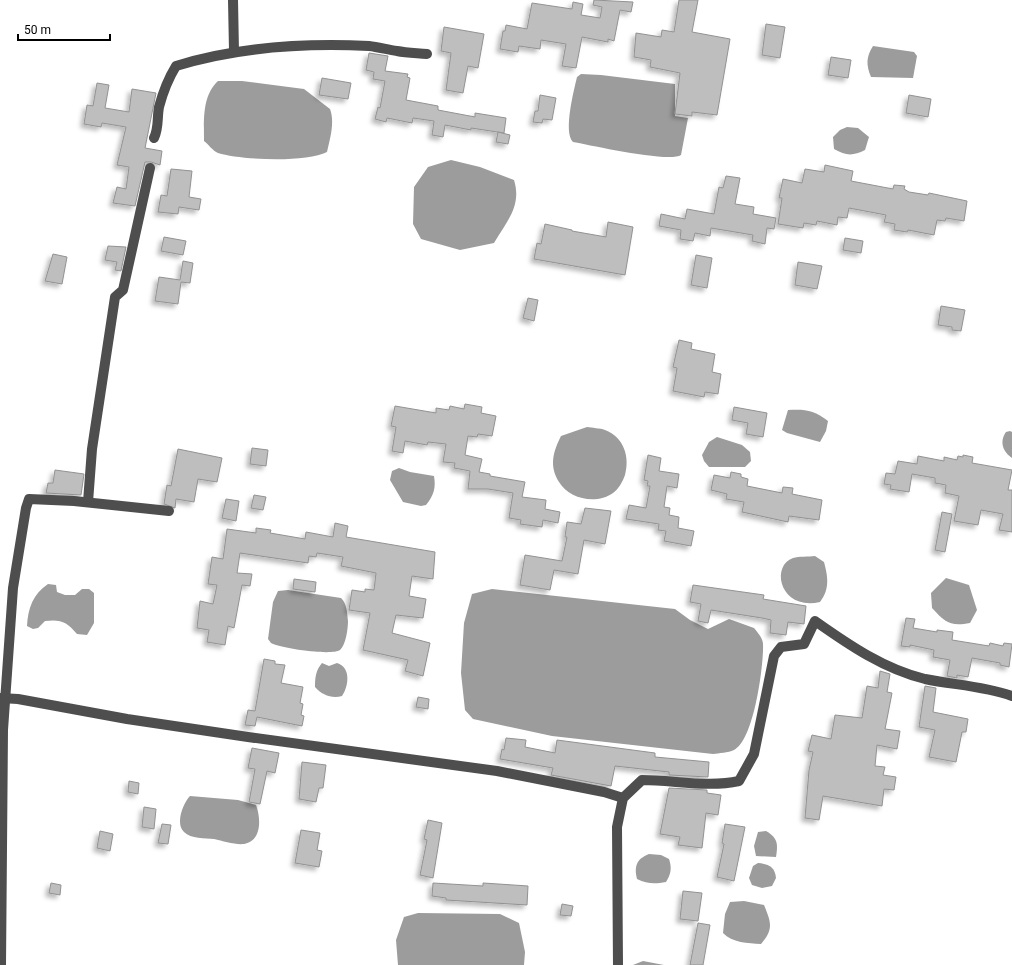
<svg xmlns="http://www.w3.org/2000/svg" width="1012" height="965" viewBox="0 0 1012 965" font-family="Roboto,sans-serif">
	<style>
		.water { fill: #9c9c9c }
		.building { fill: #bebebe; stroke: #929292; filter: url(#shadow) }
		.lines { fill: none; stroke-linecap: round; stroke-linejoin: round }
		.minor { stroke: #4e4e4e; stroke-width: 10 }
	</style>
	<defs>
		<filter id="shadow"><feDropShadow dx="-3.5" dy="3.5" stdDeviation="2" flood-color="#0004"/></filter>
	</defs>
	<rect width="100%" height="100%" fill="#fff"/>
	<g class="water">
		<path d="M873,46L914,52L917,56L913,78L871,77C866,65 866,57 873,46Z"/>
		<path d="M581,74L601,75L675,84V116L688,118L681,155C669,163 590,145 573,142C563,132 574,90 577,77Z"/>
		<path d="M218,81H242L304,89L330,109C335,122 330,139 327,152C306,163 241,160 218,153C213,151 208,144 204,141C204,120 202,96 218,81Z"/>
		<path d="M847,127L858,128L869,137L865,150C853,156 846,156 834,149L833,137L840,130Z"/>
		<path d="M451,160L480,167L514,180C522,206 507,221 494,243L460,250L421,239L413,224L414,187L428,167Z"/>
		<path d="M788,410C805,409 814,410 828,421L826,431L820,442L787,433L782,430Z"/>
		<path d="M587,427C592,428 600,428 605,430C624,437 630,457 625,475C623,481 618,490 613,493C596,505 569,499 559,482C549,466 553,452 561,436Z"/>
		<path d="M1010,431L1012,432V458C1003,452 999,442 1006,432Z"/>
		<path d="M717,437L742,445L750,452L751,461L745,467H709L704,461L702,455L709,442Z"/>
		<path d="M399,468L410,472L434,476C436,488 434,495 426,505L421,506L403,502L390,480L392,471Z"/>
		<path d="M815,556L824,562C828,577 830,589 820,602C780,611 770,566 793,558C799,556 808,557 815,556Z"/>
		<path d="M946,578L969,585L977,610L970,623C950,627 945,622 932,608L931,593Z"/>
		<path d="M48,584L56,585L57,592L65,595H75L82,589H89L94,593V623L87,635L77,634C67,622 61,619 45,621L38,628L33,629L27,626C28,608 33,594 48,584Z"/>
		<path d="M492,589L675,609L690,620L708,629L729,619L754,628C757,632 763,638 763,644C764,664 754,741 734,750C728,753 719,753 713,754L552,736L473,719L465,710L461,673L464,623L472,594Z"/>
		<path d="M288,590L341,598C347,604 347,612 348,621C348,628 346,645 340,650C331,656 280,648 271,643L268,639L273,602L278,591Z"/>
		<path d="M322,663L329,666L337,663C351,667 349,686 342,696C332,699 322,695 315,687C315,677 316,670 322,663Z"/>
		<path d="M190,796L238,800L256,805C261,818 262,841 244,844C235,845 223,841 214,839C205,838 191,839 184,832C175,824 183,803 190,796Z"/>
		<path d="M766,831C778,838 778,844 776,857L756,856L754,846L758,832Z"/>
		<path d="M649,854L661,855L669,859C672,868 671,874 666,882C655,884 647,884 637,879C634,867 636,859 649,854Z"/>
		<path d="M758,863C769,864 775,867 776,878L772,886L762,888L752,885L749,878L753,866Z"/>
		<path d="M744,901L764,905C771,922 774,929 761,944C748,943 732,943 723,933L725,914L730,902Z"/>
		<path d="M418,913L500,914L519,923L525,952L524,965H398L396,940L404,917Z"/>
		<path d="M643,961L664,965H633Z"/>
	</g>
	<g class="building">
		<path d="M594,0L633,2L631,12L620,10L614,41L608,39V42L582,37L576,68L562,66L566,44L541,40L540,49L519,46L518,52L500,49L503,31H505L506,25L527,29L532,3L572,9L573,2L583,4L581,15L600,18L602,7L593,5Z"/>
		<path d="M679,0H698L692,32L730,39L717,115L692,112V116L675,114L680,73L650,67L651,60L634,57L636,33L661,37L662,30L674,32Z"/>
		<path d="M766,24L785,27L780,58L762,55Z"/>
		<path d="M444,27L484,34L478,68L468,66L463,93L446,90L451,53L441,51Z"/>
		<path d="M369,53L388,56L385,71L408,74L407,77L410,78L406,100L438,106V110L475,117V113L506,118L504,133L471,128V130L445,125L443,137L432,135L434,121L413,118L412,123L387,118L386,122L375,119L378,107L380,108L385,81L373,79L374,72L366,70Z"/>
		<path d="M831,57L851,60L848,78L828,75Z"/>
		<path d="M322,78L351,83L348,99L319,95Z"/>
		<path d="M97,83L109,85L105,108L129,112L132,89L156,93L145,148L162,151L160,165L151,162H145L135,206L113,203L117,187L126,189L129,167L117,165L126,127L102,123L101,127L84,124L87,105L93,106Z"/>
		<path d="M540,95L556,98L552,120L543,119L542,123L533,122L535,111H538Z"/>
		<path d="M909,95L931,99L928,117L906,113Z"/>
		<path d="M498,132L510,135L508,144L496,142Z"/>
		<path d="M825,165L853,171L851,181L893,189L894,185L905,186L904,189L909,192L928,195L929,193L967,201L964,221L946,218L945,221L937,220L934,235L908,230L907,232L894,230L895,224L884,222L886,215L849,208L847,218L838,217L837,225L817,221L816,225L804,223L803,228L778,224L782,198H779L783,179L802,183L805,169L824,172Z"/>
		<path d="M171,169L192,171L189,197L201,199L199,210L179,207L178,214L158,212L161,195L167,196Z"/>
		<path d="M726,176L740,178L735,204L754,207L753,214L776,218L774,229L767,228L765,244L752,241L753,235L711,228L710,236L695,233L693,241L680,239L681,230L659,226L661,214L685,219L687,209L714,214L719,187L723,188Z"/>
		<path d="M608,222L633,227L625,275L534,259L537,243L541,244L545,224L572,230V231L606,237Z"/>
		<path d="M164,237L186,241L183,255L161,251Z"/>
		<path d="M845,238L863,241L861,253L843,250Z"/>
		<path d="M108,246L126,247L121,271L115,270L117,262L105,260Z"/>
		<path d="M53,254L67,257L62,284L45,281Z"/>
		<path d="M696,255L712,258L707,288L691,285Z"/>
		<path d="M183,261L193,263L190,283L181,282L178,304L155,301L159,277L180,280Z"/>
		<path d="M798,262L822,266L817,289L795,285Z"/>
		<path d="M528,298L538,300L534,321L523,318Z"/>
		<path d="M941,306L965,310L961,331L952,330V327L938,325Z"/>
		<path d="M679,340L692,343L691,349L715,354L712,372L721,374L718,394L705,392L704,397L673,391L677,368L673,367Z"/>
		<path d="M465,404L482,407L481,413L496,416L492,436L478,434L477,437L468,436L465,455L482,459L479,472L490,474V476L525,482L522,497L546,500L545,509L560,512L558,523L543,520L542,527L520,524L521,520L509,518L513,493L488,489H468L470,471L454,468L455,463L443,462L446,444L428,442L427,445L405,441L403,453L392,451L396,427L391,426L395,406L436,413V408L449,410L450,406L464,409Z"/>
		<path d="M734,407L767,413L763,437L746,434L748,423L732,420Z"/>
		<path d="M252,448L268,450L266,466L250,464Z"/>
		<path d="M178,449L222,458L217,482L198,479L194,502L176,499L175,508L164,504L167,485L171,486Z"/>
		<path d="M648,455L661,458L659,471L679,474L677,488L667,486L664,507L670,508L669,515L679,517L678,528L694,531L691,546L664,541L666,531L658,530L659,524L626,519L629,505L646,508L650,486H647L648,481L644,480Z"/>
		<path d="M963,455L973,457L972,463L1012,470L1008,490H1012V532L999,530L1003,514L981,510L978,525L954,521L959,496L945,493L946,485L935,483V478L912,474L909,492L890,489L891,485L884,484L886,473L895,474L898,461L917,464L918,456L944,461V457L957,460L958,456L963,457Z"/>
		<path d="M55,470L84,474L81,495L46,493L48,483H53Z"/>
		<path d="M731,472L741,474V477L748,479L747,486L782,493L783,487L793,488L792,494L822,500L819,520L789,516L788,522L742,512L744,502L726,499L727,494L711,490L714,475L730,478Z"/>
		<path d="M254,495L266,497L263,510L251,508Z"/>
		<path d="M226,499L239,501L236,521L222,518Z"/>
		<path d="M585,508L611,511L605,544L584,540L578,574L554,570L550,590L520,585L525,555L562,561L567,537H565L567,522L581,524Z"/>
		<path d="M942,512L952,514L945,552L935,550Z"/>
		<path d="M335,523L348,526L346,537L435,552L433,579L412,576L409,596L426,599L423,618L396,615L392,633L430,643L423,676L405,671L408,660L363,650L370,613L349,610L352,590L365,592V589L374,590L376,573L341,566L343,557L317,553L316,557L309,556L308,563L240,553L237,573L252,574L250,586L242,585L234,628L228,626L225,645L207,642L209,630L197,628L200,601L213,604L217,585L208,584L212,557L223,559L227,529L256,533V528L271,530L270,533L305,539L306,532L333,537Z"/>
		<path d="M294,579L316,582L315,592L293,589Z"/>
		<path d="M693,585L764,595L763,599L806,606L804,624L788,622L786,635L770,633L771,620L762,618L711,610L708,623L698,621L701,604L690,602Z"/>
		<path d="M906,618L915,619L913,628L937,632V630L953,632L952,640L989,646L990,643L1003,646L1004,643L1012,644L1009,667L1000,665V663L972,658L968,677L957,675V678L947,676L950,660L933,657L934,650L910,645V647L901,646Z"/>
		<path d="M264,659L275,661V664L285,665L281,683L303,687L300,703L303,704L301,715L304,716L302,726L257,717L255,726L245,725L248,710L255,711Z"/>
		<path d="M880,671L890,674L887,692L892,693L885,729L900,731L897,749L877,745L875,766L885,767L883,775L896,777L894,790L884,789L882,806L823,796L819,820L805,818L809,770L813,752L808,751L812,735L831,739L835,715L862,718L867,686L878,688Z"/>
		<path d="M925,686L936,688L933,712L968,719L966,732H962L956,762L929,757L935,730L919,727Z"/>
		<path d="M418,697L429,699L428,709L416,707Z"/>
		<path d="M506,738L526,740L525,747L555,753L557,740L655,753V757L709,762L708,777L669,775V772L615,766L611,786L551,775L553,768L500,759L502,749L504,750Z"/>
		<path d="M252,748L279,753L275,773L267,771L260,804L249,802L255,769L248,768Z"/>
		<path d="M302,762L326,765L323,788H319L316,802L299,799Z"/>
		<path d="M129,781L139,783L138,794L128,792Z"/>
		<path d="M669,788L707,790V793L721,795L718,815L706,813L702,848L678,845L680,837L660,834Z"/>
		<path d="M144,807L156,809L154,829L142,827Z"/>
		<path d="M428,820L442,823L433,878L420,875L427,840L424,839Z"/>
		<path d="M162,824L171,825L168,844L158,843Z"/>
		<path d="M725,824L745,827L734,881L717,877L724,844L722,843Z"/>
		<path d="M301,830L320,833L317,850L322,851L319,867L295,863Z"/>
		<path d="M100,831L113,834L110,851L97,848Z"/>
		<path d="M51,883L61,885L60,895L49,893Z"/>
		<path d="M433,883L483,886V883L528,886L527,905L446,900V898L432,896Z"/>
		<path d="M683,891L702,893L698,921L680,919Z"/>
		<path d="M562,904L573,906L571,916L560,915Z"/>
		<path d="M698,923L710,925L703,965H690Z"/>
	</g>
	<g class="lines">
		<g class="minor">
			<path d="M233,0L234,51"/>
			<path d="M154,138C159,128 157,117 159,107C163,92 168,79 176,66C237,47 305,43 369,46C379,47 388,50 397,51C407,53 417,53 427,54"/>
			<path d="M88,502L92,449L115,297L123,290L150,168"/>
			<path d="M0,698L18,699L127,719L248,737L497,771L604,792L623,798"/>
			<path d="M1,965L3,730L13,588L26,508L29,499L74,501L169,511"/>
			<path d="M618,965L617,827L623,798L642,780C674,780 708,788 739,781L754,754L774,656L781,647L804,644L815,621C849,645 884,669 925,679C954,685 984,686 1012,696"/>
		</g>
	</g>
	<path d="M18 34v6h92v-6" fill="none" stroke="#000000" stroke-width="2"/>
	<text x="24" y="34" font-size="12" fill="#000000" stroke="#ffffff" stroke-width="3" paint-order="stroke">50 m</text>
</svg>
